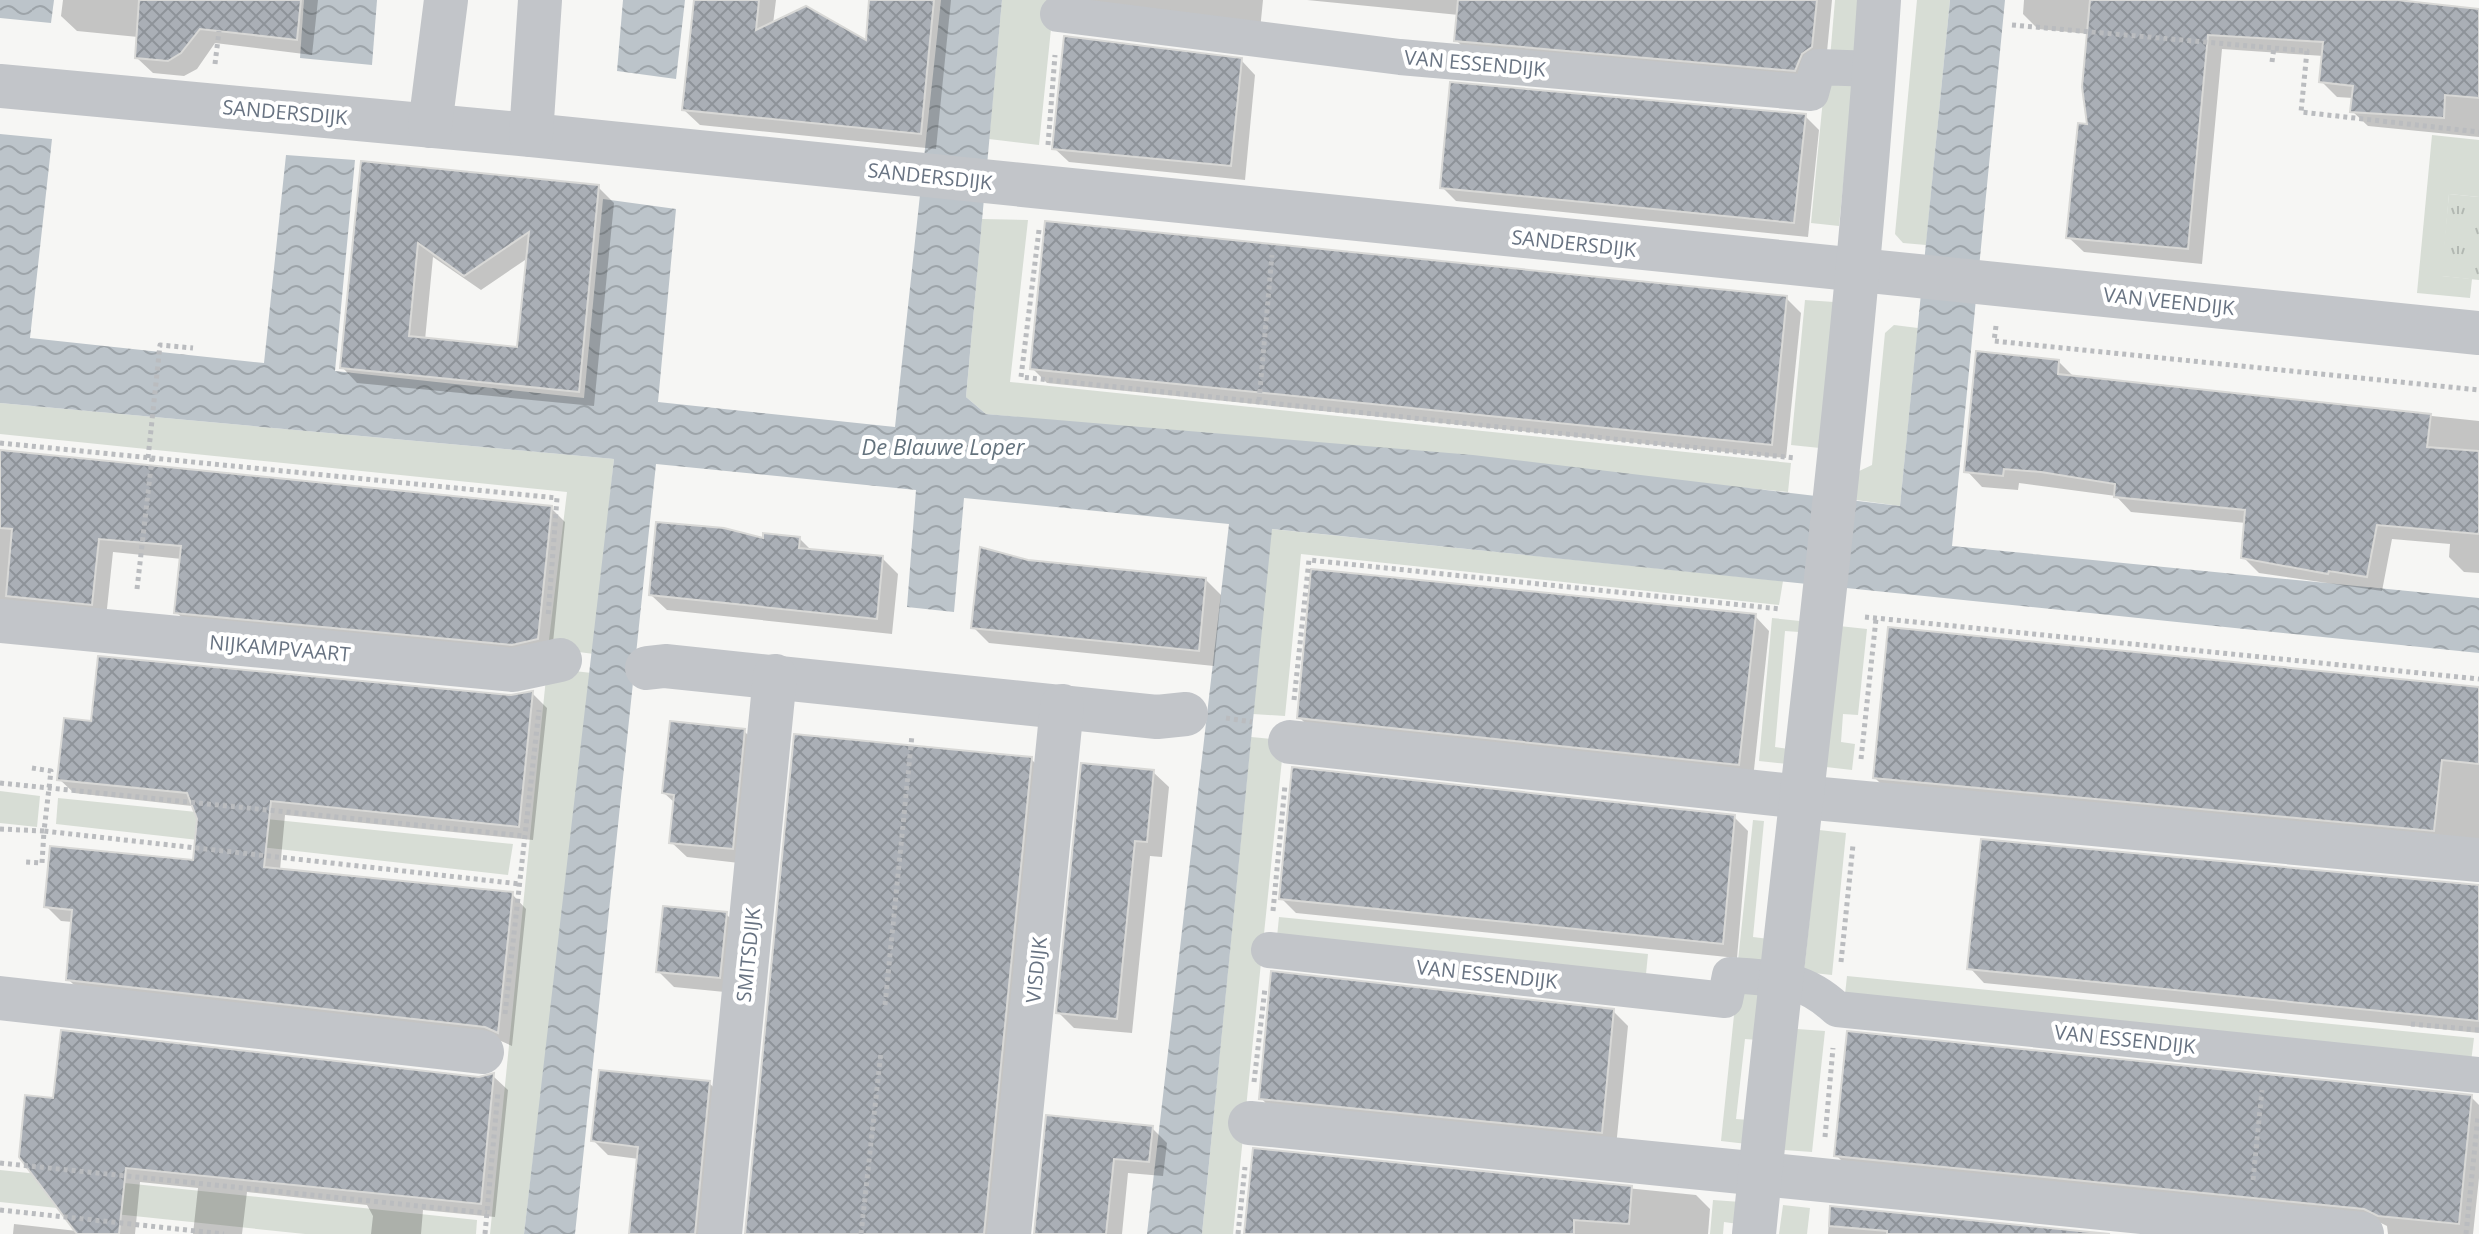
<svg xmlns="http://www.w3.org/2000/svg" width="2479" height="1234" viewBox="0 0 2479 1234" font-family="'Open Sans',sans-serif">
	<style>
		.grass { fill: #d7ddd5 }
		.park { fill: url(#park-tufts) }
		.water { fill: url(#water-waves) }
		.shadow { fill: #0003; fill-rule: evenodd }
		.building { fill: url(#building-cross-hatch); stroke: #d8d8d6; stroke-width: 2; fill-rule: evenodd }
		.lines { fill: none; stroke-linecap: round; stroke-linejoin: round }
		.path { stroke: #babcbf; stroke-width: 5; stroke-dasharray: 4 4; stroke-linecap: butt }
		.pedestrian { stroke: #c2c5c9; stroke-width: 36 }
		.minor { stroke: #c2c5c9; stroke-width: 44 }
		.labels { text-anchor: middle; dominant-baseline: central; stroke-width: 8; stroke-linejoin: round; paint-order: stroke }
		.street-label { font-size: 20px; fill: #687382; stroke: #fff }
		.water-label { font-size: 22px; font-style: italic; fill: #64737e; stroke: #fff }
	</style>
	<defs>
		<pattern id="park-tufts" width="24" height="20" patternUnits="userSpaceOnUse" patternTransform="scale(2)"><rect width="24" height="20" fill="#d7ddd5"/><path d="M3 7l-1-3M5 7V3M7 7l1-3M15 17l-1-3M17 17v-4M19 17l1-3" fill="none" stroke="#b2b8b2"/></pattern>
		<pattern id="water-waves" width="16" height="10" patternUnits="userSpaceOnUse" patternTransform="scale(2)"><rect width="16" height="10" fill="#bcc4ca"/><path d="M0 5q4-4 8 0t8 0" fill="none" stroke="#9da4a9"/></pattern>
		<pattern id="building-cross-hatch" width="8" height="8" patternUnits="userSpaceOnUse" patternTransform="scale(2)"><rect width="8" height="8" fill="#aaafb6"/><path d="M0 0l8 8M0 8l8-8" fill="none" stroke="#8e9399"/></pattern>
	</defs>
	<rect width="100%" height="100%" fill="#f6f6f4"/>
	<g class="grass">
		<path d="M1002,0H1054L1039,145L989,139Z"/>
		<path d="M1835,0H1862L1856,60L1830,58Z"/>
		<path d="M1917,0H1950L1926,245L1903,243L1895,234Z"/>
		<path d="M1825,78L1854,80L1839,226L1811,223Z"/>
		<path d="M2432,135L2479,140V197L2449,194L2442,276L2472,279L2470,298L2417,293Z"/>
		<path d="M982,219L1028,220L1010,382L1791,463L1788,492L986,414L966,397Z"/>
		<path d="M1805,300L1834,302L1820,448L1791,445Z"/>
		<path d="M1894,325L1918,328L1900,506L1856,500L1857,472L1872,465L1885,333Z"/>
		<path d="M0,403L614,459L594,654L548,648L567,492L0,434Z"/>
		<path d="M1271,529L1783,581L1779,605L1301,554L1285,716L1253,714Z"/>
		<path d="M1772,618L1800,621L1799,632L1785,631L1775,747L1789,749L1788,764L1759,761Z"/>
		<path d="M1839,626L1867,629L1858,715L1843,714L1841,742L1855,744L1852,770L1826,767Z"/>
		<path d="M547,668L592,673L524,1234H490Z"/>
		<path d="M1251,737L1284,740L1233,1234H1202Z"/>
		<path d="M0,791L40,796L37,827L0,823Z"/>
		<path d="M58,798L513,844L508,875L56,824Z"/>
		<path d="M1753,820L1764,821L1753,937L1769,939L1766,973L1737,970Z"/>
		<path d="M1819,830L1846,833L1832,975L1804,972Z"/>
		<path d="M1279,917L1648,954L1645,984L1276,947Z"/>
		<path d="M1847,976L2474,1038L2470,1070L1844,1004Z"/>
		<path d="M1737,986L1763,989L1758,1040L1745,1039L1736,1119L1750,1120L1747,1144L1721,1141Z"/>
		<path d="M1797,1029L1825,1031L1812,1152L1784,1150Z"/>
		<path d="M0,1170L477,1220L476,1234H305L0,1202Z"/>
		<path d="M1713,1200L1741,1202L1738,1224L1724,1222L1723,1234H1710Z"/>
		<path d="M1783,1205L1810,1208L1807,1234H1779Z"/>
	</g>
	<path class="park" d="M2449,194L2479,197V280L2441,276Z"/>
	<g class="water">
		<path d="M0,0H54L51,23L0,18Z"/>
		<path d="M304,0H377L372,65L300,58Z"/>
		<path d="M623,0H685L676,79L617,71Z"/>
		<path d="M941,0H1002L966,397L986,414L1473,455L1900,506L1950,0H2005L1952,546L2479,598V653L1272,529L1202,1234H1147L1229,524L964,498L954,612L907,607L916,490L656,464L575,1234H524L614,459L0,403V134L52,139L30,338L264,363L286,155L355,160L335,371L584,398L603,199L676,209L658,402L895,427Z"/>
	</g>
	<g class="shadow">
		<path d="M63,0H318L312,55L215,43L197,69L184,76L153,73L137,58L138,37L77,31L61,16Z"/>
		<path d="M695,0H776L773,24L866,43L871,0H951L936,149L700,125L684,110Z"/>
		<path d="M1077,0H1263L1260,30Z"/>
		<path d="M1307,0H1832L1826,62L1810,84L1471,55L1456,40L1459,15Z"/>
		<path d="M2024,0H2375L2479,17V137L2368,126L2352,111L2353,98L2337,97L2321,81L2324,56L2222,49L2202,264L2084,252L2068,237L2090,126L2089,34L2038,29L2023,14Z"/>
		<path d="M1241,60L1255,75L1245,180L1069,162L1054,148Z"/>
		<path d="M1805,116L1819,130L1808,237L1456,201L1442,187Z"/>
		<path d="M363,163L598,187L614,203L594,406L357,383L342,367ZM433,257L481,290L528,258L519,349L425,340Z"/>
		<path d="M1786,298L1801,313L1786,458L1047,383L1032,368Z"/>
		<path d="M2059,362L2075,378L2479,421V573L2464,572L2449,557L2450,544L2392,539L2382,591L2259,573L2243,557L2246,523L2131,512L2116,496L2019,483L2018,490L1982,487L1967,471Z"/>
		<path d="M0,452L551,508L565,522L552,653L191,626L176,612L182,559L113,552L106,618L0,607Z"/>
		<path d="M800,539L812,551L882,558L898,574L892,634L667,610L651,595L765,541Z"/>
		<path d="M1205,579L1221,595L1214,666L989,643L973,627Z"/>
		<path d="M1755,616L1769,631L1753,779L1313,731L1299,717Z"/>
		<path d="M2479,689V847L1889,792L1875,778Z"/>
		<path d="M532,693L547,708L533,840L285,815L280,870L512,894L526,909L512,1046L501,1041L83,994L68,979L73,922L61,921L46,906L195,862L201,807L74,793L59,779L93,723Z"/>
		<path d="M744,731L759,746L748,864L687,857L671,842L675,803L664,793Z"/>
		<path d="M1031,759L1046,774L999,1234H747Z"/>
		<path d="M1153,772L1169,787L1162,857L1150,856L1132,1033L1074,1028L1058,1012Z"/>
		<path d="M1734,817L1748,831L1737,958L1296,913L1281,898Z"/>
		<path d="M2479,886V1033L1984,983L1970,968Z"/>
		<path d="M726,914L741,929L735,993L674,987L658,971Z"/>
		<path d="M1613,1011L1628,1026L1616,1147L1275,1113L1261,1098Z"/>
		<path d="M493,1076L508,1090L495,1217L423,1210L421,1234H371L373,1216L367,1205L247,1192L242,1234H193L198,1188L140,1182L135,1234H13L14,1224L77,1231L54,1100Z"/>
		<path d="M709,1083L724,1097L710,1234H631L639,1159L608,1155L593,1140Z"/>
		<path d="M2471,1097L2479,1105V1178L2473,1234H2388L2387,1226L2381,1223L1851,1170L1836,1155Z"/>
		<path d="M1048,1117L1152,1128L1167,1143L1163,1176L1128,1173L1122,1234H1036Z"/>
		<path d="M1255,1151L1696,1195L1710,1209L1708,1234H1246Z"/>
		<path d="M1830,1208L2090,1234H1828Z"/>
	</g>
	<g class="building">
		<path d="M139,0H301L297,40L200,29L181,53L168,61L135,58Z"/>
		<path d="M694,0H759L756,30L806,6L866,40L869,0H934L921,134L682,110Z"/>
		<path d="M1458,0H1817L1812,47L1802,54L1795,71L1454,41Z"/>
		<path d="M2090,0H2397L2479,9V98L2445,95L2444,118L2350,112L2353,86L2319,82L2323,42L2208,35L2188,249L2066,238L2078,123L2087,124L2082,87Z"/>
		<path d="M1064,36L1242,58L1231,166L1052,149Z"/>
		<path d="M1450,82L1806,114L1794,223L1440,188Z"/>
		<path d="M361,161L599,185L579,392L340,368ZM529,232L517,347L409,336L418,243L464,276Z"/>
		<path d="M1045,221L1787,296L1772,445L1030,369Z"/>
		<path d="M1976,351L2059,360L2058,374L2431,414L2427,447L2479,451V534L2377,525L2367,577L2329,571L2328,574L2241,558L2245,510L2114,497L2115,484L2041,472L2004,469L2003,476L1964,472Z"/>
		<path d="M0,450L552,506L538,639L512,645L174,613L181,546L99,539L92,605L6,596L12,529L0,528Z"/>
		<path d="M656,522L724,528L763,538V533L800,537L799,548L883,556L877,619L649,595Z"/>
		<path d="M980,547L1028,560L1206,578L1199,651L971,628Z"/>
		<path d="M1311,569L1756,614L1739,765L1297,718Z"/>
		<path d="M1888,627L2479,687V764L2442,760L2434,831L1873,778Z"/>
		<path d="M98,656L511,695L533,691L519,827L271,801L264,867L513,892L498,1033L485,1027L66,980L72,910L44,907L50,846L193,860L197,819L187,793L57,780L64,718L91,721Z"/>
		<path d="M670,721L745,729L733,849L669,843L674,795L662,793Z"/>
		<path d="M794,734L1032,757L984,1234H745Z"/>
		<path d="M1081,763L1154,770L1147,842L1135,841L1117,1019L1056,1013Z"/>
		<path d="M1292,767L1735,815L1723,944L1279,899Z"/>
		<path d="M1981,839L2479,885V1021L1967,969Z"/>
		<path d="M663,906L727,912L720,978L656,972Z"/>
		<path d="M1271,971L1614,1009L1602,1133L1259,1099Z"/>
		<path d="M61,1030L479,1077L494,1073L481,1204L126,1168L119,1234H77L19,1157L25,1095L53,1098Z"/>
		<path d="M1847,1031L2472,1095L2459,1224L2378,1216L2364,1209L1834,1156Z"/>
		<path d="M599,1070L710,1081L695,1234H629L638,1147L591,1141Z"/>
		<path d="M1046,1115L1153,1126L1149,1162L1114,1159L1106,1234H1034Z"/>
		<path d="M1253,1148L1632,1186L1629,1224L1574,1220V1234H1244Z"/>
		<path d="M1830,1206L2110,1234H1887V1231L1829,1226Z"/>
	</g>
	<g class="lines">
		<g class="path">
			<path d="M2012,25L2307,51L2301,112L2479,132"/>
			<path d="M2272,62L2274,47"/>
			<path d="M215,64L219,31"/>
			<path d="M1048,145L1055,55"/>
			<path d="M1039,230L1021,377L1795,458"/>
			<path d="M1996,326L1994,341L2479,390"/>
			<path d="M1259,401L1272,255"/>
			<path d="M0,443L557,498L548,617"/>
			<path d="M148,458L160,345L193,348"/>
			<path d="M137,589L152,458"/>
			<path d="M1865,617L2479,679"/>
			<path d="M1294,700L1309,560L1780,609"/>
			<path d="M1226,718L1252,722"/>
			<path d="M1861,759L1876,619"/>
			<path d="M32,768L51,771L44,831L520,884"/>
			<path d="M0,783L525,836"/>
			<path d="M0,829L44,831L42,863L24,862"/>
			<path d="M1273,911L1285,785"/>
			<path d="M1841,962L1853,845"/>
			<path d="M885,1005L912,735"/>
			<path d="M505,1014L539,710"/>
			<path d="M2411,1024L2479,1030"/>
			<path d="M1254,1082L1265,988"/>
			<path d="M1825,1137L1833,1048"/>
			<path d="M0,1163L487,1213"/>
			<path d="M2253,1180L2262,1090"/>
			<path d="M0,1210L224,1234"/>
			<path d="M485,1234L498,1092"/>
			<path d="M861,1234L881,1052"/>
			<path d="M1238,1234L1245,1167"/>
			<path d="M2466,1234L2478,1116"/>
		</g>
		<g class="pedestrian">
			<path d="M1058,14L1400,57L1811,93L1818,67L1874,69"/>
			<path d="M1269,950L1725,1000L1730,975C1774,978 1803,977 1837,1009L2479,1075"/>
		</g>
		<g class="minor">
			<path d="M0,86L531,135L2479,333"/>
			<path d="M430,126L446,0"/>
			<path d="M531,135L540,0"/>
			<path d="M0,621L513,670L560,660"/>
			<path d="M647,668L665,666L1157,717L1186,714"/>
			<path d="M1290,742L1802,797L2479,860"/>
			<path d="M0,998L482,1052"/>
			<path d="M1250,1123L2362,1234"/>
			<path d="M720,1234L775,676"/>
			<path d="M1009,1234L1062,706"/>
			<path d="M1754,1234C1795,823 1852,413 1879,0"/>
		</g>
	</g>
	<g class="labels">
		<g class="street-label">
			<text transform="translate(1475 63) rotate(5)">VAN ESSENDIJK</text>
			<text transform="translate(285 112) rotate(5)">SANDERSDIJK</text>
			<text transform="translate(930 176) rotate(6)">SANDERSDIJK</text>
			<text transform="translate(1574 243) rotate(6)">SANDERSDIJK</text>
			<text transform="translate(2169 301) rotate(6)">VAN VEENDIJK</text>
			<text transform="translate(280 648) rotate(5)">NIJKAMPVAART</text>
			<text transform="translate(748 955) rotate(-84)">SMITSDIJK</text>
			<text transform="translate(1036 970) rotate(-84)">VISDIJK</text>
			<text transform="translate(1487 974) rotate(6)">VAN ESSENDIJK</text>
			<text transform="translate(2125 1039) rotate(6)">VAN ESSENDIJK</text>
		</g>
		<g class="water-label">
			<text x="943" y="446">De Blauwe Loper</text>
		</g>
	</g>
</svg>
